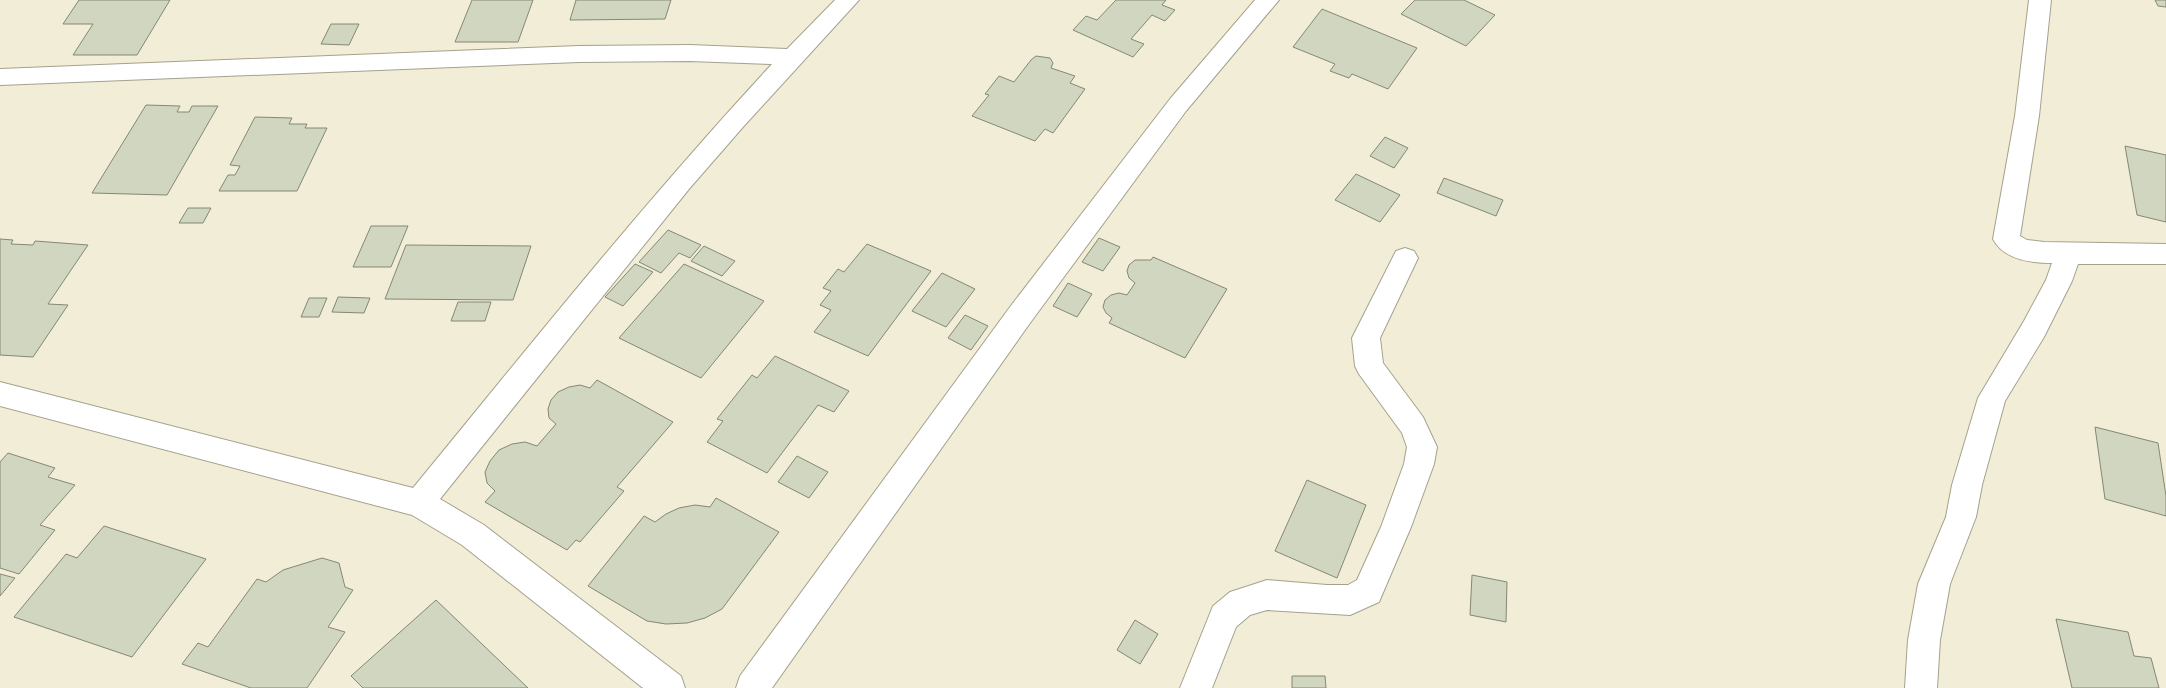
<svg xmlns="http://www.w3.org/2000/svg" width="2166" height="688" viewBox="0 0 2166 688" font-family="'Zilla Slab',serif">
	<style>
		.building { fill: #d1d6c0; stroke: #848874 }
		.lines { fill: none; stroke-linecap: round; stroke-linejoin: round }
		.street-casing { stroke: #a5a18d; stroke-width: 2 }
		.street { fill: #fff; fill-rule: evenodd }
	</style>
	<rect width="100%" height="100%" fill="#f1edd7"/>
	<g class="building">
		<path d="M79,0H170L137,55H73L93,24H63Z"/>
		<path d="M472,0H533L518,42H455Z"/>
		<path d="M576,0H671L665,19L570,20Z"/>
		<path d="M1116,0H1166L1162,5L1175,10L1165,21L1152,15L1131,39L1144,44L1133,57L1073,30L1086,16L1097,20Z"/>
		<path d="M1415,0H1464L1495,15L1466,46L1401,14Z"/>
		<path d="M2155,0H2166V7L2158,6Z"/>
		<path d="M1322,9L1417,48L1388,89L1352,74L1349,78L1330,71L1335,64L1293,47Z"/>
		<path d="M331,24H359L349,45L321,44Z"/>
		<path d="M1036,56L1050,58L1053,63L1051,68L1075,76L1070,83L1085,89L1053,133L1045,129L1035,141L972,116L989,95L985,94L999,76L1014,82L1031,60Z"/>
		<path d="M146,105L180,106L177,112H189L192,106H218L167,195L92,193Z"/>
		<path d="M255,117L292,118L289,124H307L305,128H327L297,191H219L228,175H235L240,166L230,165Z"/>
		<path d="M1385,137L1408,148L1394,168L1370,156Z"/>
		<path d="M2125,146L2166,155V222L2137,215Z"/>
		<path d="M1356,174L1400,195L1380,222L1335,200Z"/>
		<path d="M1444,178L1503,200L1496,216L1437,193Z"/>
		<path d="M188,208H211L203,223H179Z"/>
		<path d="M371,226H408L391,267H353Z"/>
		<path d="M668,230L701,245L690,258L679,253L661,273L639,262Z"/>
		<path d="M1099,238L1120,247L1103,271L1082,262Z"/>
		<path d="M0,239L13,240L11,244L33,245L35,241L88,245L48,304L68,305L33,357L0,355Z"/>
		<path d="M867,244L931,271L868,356L814,332L831,310L820,305L831,291L823,288L838,269L844,272Z"/>
		<path d="M406,245L531,246L513,300L385,299Z"/>
		<path d="M704,246L735,261L722,276L691,261Z"/>
		<path d="M1153,257L1227,289L1185,358L1109,323L1112,318L1106,313L1103,307L1105,300L1111,295L1119,293L1127,295L1135,283L1129,278L1127,271L1129,265L1135,260H1151Z"/>
		<path d="M635,264L653,272L623,306L605,297Z"/>
		<path d="M684,264L764,301L701,378L619,338Z"/>
		<path d="M942,273L975,289L946,327L912,311Z"/>
		<path d="M1068,283L1092,294L1077,317L1053,306Z"/>
		<path d="M338,297L370,298L364,313L332,312Z"/>
		<path d="M309,298H327L319,317H301Z"/>
		<path d="M458,302H491L485,321H451Z"/>
		<path d="M965,315L988,326L971,350L948,338Z"/>
		<path d="M775,356L849,391L834,412L818,405L767,473L707,442L723,421L717,419L752,375L757,378Z"/>
		<path d="M597,380L673,422L617,487L624,491L580,542L576,540L567,550L485,502L495,491L487,483L485,472L490,461L499,450L512,444L525,442L537,446L556,424L549,418L548,409L551,400L558,392L569,387L580,385L590,388Z"/>
		<path d="M2095,427L2158,443L2166,496V516L2105,499Z"/>
		<path d="M8,453L55,468L48,477L75,485L40,525L55,530L19,574L0,568V462Z"/>
		<path d="M797,456L828,472L809,498L778,482Z"/>
		<path d="M1307,480L1366,505L1337,578L1275,551Z"/>
		<path d="M716,498L779,532L722,609L705,618L687,623L666,624L647,621L588,586L644,516L655,522L666,514L679,508L695,505L710,507Z"/>
		<path d="M104,526L206,559L132,657L14,617L66,554L77,558Z"/>
		<path d="M322,558L339,563L345,587L353,590L328,627L345,632L307,688H251L182,664L198,643L208,647L257,579L266,582L283,570Z"/>
		<path d="M0,574L15,578L0,596Z"/>
		<path d="M1472,575L1507,582L1506,622L1470,615Z"/>
		<path d="M436,600L528,688H363L351,676Z"/>
		<path d="M2056,619L2128,632L2134,656L2151,658L2159,688H2072Z"/>
		<path d="M1135,620L1158,634L1140,664L1117,650Z"/>
		<path d="M1292,676H1325L1326,688H1292Z"/>
	</g>
	<g class="lines">
		<g class="street-casing">
			<g id="street">
				<path d="M835,0H859L743,127L689,189L440,499L484,525L681,676L685,688H643L462,545L412,515L0,406V382L413,488C530,345 646,200 772,64L690,61L579,62L0,85V69L579,46L690,45L787,49Z"/>
				<path d="M1255,0H1279L1186,111L1030,323L772,688H736L740,676L1010,307L1170,99Z"/>
				<path d="M2029,0H2051L2039,116L2020,236L2027,240L2044,242L2166,244V264H2078L2072,281L2044,337L2005,401L1982,485L1976,517L1950,584L1940,640L1937,688H1905L1908,640L1918,584L1946,517L1952,485L1978,398L2024,321L2046,280L2052,263C2031,263 2004,260 1993,239L2015,116Z"/>
				<path d="M1405,248L1414,251L1418,258L1380,338L1383,363L1423,417L1437,447L1434,464L1411,527L1379,602L1350,615L1267,610L1250,615L1236,627L1212,688H1180L1213,606L1230,592L1267,580L1327,585H1348L1357,580L1381,527L1404,464L1407,447L1402,433L1359,374L1355,366L1352,338L1396,251Z"/>
			</g>
		</g>
		<use href="#street" class="street"/>
	</g>
</svg>
